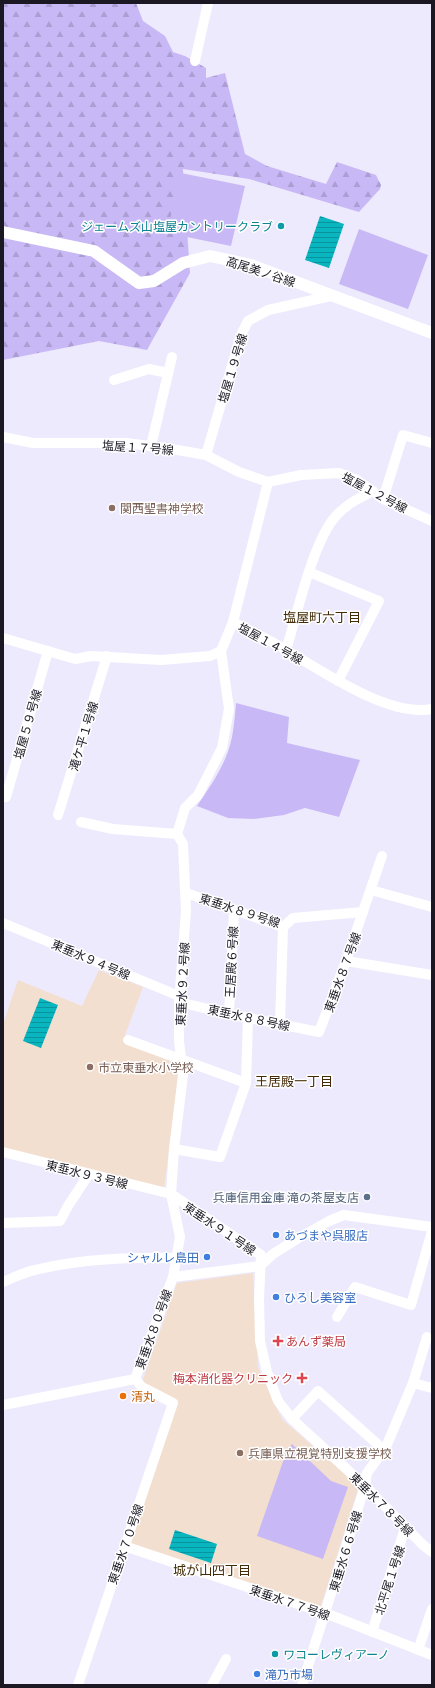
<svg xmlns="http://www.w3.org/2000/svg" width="435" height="1688" viewBox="0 0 435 1688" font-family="Commissioner,'Noto Sans JP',sans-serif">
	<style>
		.education { fill: #f2dfcf }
		.forest { fill: url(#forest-firs) }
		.green { fill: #c9b8f6 }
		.water { fill: url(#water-rules) }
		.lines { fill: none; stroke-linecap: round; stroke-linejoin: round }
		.minor { stroke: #fff; stroke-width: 10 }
		.tertiary { stroke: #fff; stroke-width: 12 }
		.culture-dot { fill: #0f9aa8; stroke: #fff; stroke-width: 1.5 }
		.education-dot { fill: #8d6e63; stroke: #fff; stroke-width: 1.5 }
		.service-dot { fill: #5c6f8a; stroke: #fff; stroke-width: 1.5 }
		.shop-dot { fill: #3f7fe0; stroke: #fff; stroke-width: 1.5 }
		.health-dot { fill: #e0444e; stroke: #fff; stroke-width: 1.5 }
		.food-dot { fill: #e8710a; stroke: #fff; stroke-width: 1.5 }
		.labels { text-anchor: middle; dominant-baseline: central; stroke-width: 3; stroke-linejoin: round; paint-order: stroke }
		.culture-label { font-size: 12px; fill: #0d838f; stroke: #fff; text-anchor: end }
		.street-label { font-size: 12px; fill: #1b1823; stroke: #fff }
		.education-label { font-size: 12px; fill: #785e54; stroke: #fff; text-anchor: start }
		.service-label { font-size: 12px; fill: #4e5e75; stroke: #fff; text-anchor: end }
		.shop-label { font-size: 12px; fill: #366cbe; stroke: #fff; text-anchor: start }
		.health-label { font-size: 12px; fill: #be3a42; stroke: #fff; text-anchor: start }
		.food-label { font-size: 12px; fill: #c56008; stroke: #fff; text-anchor: start }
		.neighbourhood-label { font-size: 13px; fill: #432b07; stroke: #fff }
	</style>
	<defs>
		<pattern id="forest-firs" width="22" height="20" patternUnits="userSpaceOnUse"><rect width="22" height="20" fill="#c9b8f6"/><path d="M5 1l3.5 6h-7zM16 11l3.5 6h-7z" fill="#ac9dd3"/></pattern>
		<pattern id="water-rules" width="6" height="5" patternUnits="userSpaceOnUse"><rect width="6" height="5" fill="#09b6c0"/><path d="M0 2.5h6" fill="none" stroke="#09939c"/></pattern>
	</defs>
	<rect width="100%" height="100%" fill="#eeeafd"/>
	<g class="education">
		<path d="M99,970L143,987L125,1035L174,1055L178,1080L164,1189L3,1148V1024L18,980L82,1006Z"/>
		<path d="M253,1273L258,1367L278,1411L283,1420L359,1486L320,1609L129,1543L177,1401L142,1382L177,1283Z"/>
	</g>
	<path class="forest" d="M3,3H136L143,21L165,36L173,52L185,56L206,68V78L225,73L245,154L267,166L326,184L337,162L376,175L381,185L380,189L359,212L249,179L183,169L190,273L147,350L99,341L3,360Z"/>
	<g class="green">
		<path d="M181,173L245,186L231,246L167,233Z"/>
		<path d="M359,229L428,255L408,309L339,284Z"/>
		<path d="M236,703L289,717L287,743L360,760L339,817L305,808L284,815L254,819L228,818L197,806C211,785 227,763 232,737C234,726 235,715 236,703Z"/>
		<path d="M292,1444L331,1481L348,1487L323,1559L257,1536L286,1453Z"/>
	</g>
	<g class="water">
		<path d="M320,216L344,224L329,268L305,260Z"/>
		<path d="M40,998L58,1005L41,1048L23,1041Z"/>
		<path d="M175,1530L217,1544L211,1563L169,1549Z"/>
	</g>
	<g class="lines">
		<g class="minor">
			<path d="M195,61L208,3"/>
			<path d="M114,380L149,369L168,373"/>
			<path d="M3,437L33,443H127L172,449L206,455L239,472L268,482"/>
			<path d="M151,446L172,357"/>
			<path d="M206,455L241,335L248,321L268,310L331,296"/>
			<path d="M268,482L301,475L339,473L357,480L383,499L432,521"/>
			<path d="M383,499L403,435L432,443"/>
			<path d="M309,572L379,601L338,681"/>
			<path d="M233,622L268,482"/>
			<path d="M3,638L75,659L91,656L161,660L210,656L221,651L233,622C248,630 264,637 279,646C318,668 387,718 432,709"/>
			<path d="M286,650C297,615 312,544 335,517C345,505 359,498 373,491"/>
			<path d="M3,796L6,797L48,651"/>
			<path d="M58,815L107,656"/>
			<path d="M81,822L113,829L177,834"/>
			<path d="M177,834L185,808L198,795L222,748L229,709L221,651"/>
			<path d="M371,890L432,907"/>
			<path d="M186,893L283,927L293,918L363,912"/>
			<path d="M3,923L179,996"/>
			<path d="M346,961L432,975"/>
			<path d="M179,1002L229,1014L319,1032L346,961L382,856"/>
			<path d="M229,1014L234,910"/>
			<path d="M280,1024L283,927"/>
			<path d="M128,1040L246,1083"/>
			<path d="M174,1149L220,1157L246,1083L248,1018"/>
			<path d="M3,1152L171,1194L261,1255L259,1299L260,1341L267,1372L278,1401L292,1419L365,1486L423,1545L432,1552"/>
			<path d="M3,1223L60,1221L68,1206L89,1174"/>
			<path d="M173,1277L180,1237L171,1194L174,1149L183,1075L179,1041V1002L186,911L183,844L177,834"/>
			<path d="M3,1282C13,1278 24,1272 35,1270C80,1259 129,1257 176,1258"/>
			<path d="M337,1317L355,1287L411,1305L432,1231"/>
			<path d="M413,1383L427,1337"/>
			<path d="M3,1405L135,1379L173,1277L260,1266L273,1254L297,1239L329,1221L344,1215L432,1227"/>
			<path d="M292,1419L318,1391L384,1450"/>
			<path d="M124,1546L325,1613L432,1655"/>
			<path d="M372,1632L405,1528"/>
			<path d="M418,1650L432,1609"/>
			<path d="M78,1685L173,1403L142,1387L135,1379"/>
			<path d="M212,1685L226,1659"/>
			<path d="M302,1685L365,1486L367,1473L386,1447L413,1383L432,1388"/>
		</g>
		<path class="tertiary" d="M3,232L94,251L139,283L154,281L183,263L210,256L251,265L432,333"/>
	</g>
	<g class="culture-dot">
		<circle cx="281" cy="226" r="4"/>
		<circle cx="275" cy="1654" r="4"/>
	</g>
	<g class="education-dot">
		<circle cx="112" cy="508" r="4"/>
		<circle cx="90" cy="1067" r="4"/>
		<circle cx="240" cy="1453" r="4"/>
	</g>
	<circle class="service-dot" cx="367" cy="1197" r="4"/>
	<g class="shop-dot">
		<circle cx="276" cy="1235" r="4"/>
		<circle cx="207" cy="1257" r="4"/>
		<circle cx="276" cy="1297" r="4"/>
		<circle cx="257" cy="1674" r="4"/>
	</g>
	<g class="health-dot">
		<path d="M276 1335h4v4h4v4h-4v4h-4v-4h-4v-4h4z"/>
		<path d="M300 1372h4v4h4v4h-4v4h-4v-4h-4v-4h4z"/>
	</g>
	<circle class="food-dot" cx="123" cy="1396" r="4"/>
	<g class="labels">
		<g class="culture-label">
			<text x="273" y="226">ジェームズ山塩屋カントリークラブ</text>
			<text x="283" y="1654" text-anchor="start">ワコーレヴィアーノ</text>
		</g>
		<g class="street-label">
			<text transform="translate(261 271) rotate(18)">高尾美ノ谷線</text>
			<text transform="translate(232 368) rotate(-73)">塩屋１９号線</text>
			<text transform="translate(138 447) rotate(4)">塩屋１７号線</text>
			<text transform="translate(375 492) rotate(28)">塩屋１２号線</text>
			<text transform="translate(271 643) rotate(29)">塩屋１４号線</text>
			<text transform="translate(27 724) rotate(-74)">塩屋５９号線</text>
			<text transform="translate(83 736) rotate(-73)">滝ケ平１号線</text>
			<text transform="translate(240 910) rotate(18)">東垂水８９号線</text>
			<text transform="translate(91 959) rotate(23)">東垂水９４号線</text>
			<text transform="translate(231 962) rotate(-87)">王居殿６号線</text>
			<text transform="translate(342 972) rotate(-70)">東垂水８７号線</text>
			<text transform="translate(182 984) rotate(-87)">東垂水９２号線</text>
			<text transform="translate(249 1017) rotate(12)">東垂水８８号線</text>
			<text transform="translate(87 1174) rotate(14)">東垂水９３号線</text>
			<text transform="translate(220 1228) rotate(34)">東垂水９１号線</text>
			<text transform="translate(153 1329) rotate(-70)">東垂水８０号線</text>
			<text transform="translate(382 1504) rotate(45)">東垂水７８号線</text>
			<text transform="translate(125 1544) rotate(-71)">東垂水７０号線</text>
			<text transform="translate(345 1551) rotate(-73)">東垂水６６号線</text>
			<text transform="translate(389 1580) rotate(-72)">北平尾１号線</text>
			<text transform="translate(290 1602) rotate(19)">東垂水７７号線</text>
		</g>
		<g class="education-label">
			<text x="120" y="508">関西聖書神学校</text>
			<text x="98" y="1067">市立東垂水小学校</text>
			<text x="248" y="1453">兵庫県立視覚特別支援学校</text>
		</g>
		<g class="service-label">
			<text x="359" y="1197">兵庫信用金庫 滝の茶屋支店</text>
		</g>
		<g class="shop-label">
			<text x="284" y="1235">あづまや呉服店</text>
			<text x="199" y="1257" text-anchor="end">シャルレ島田</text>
			<text x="284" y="1297">ひろし美容室</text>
			<text x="265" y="1674">滝乃市場</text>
		</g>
		<g class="health-label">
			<text x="286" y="1341">あんず薬局</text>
			<text x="293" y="1378" text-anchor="end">梅本消化器クリニック</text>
		</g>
		<g class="food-label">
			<text x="131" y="1396">清丸</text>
		</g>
		<g class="neighbourhood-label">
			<text x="322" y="617">塩屋町六丁目</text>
			<text x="294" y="1081">王居殿一丁目</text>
			<text x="212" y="1570">城が山四丁目</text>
		</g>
	</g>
	<rect width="435" height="1688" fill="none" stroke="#1b1823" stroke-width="8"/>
</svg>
